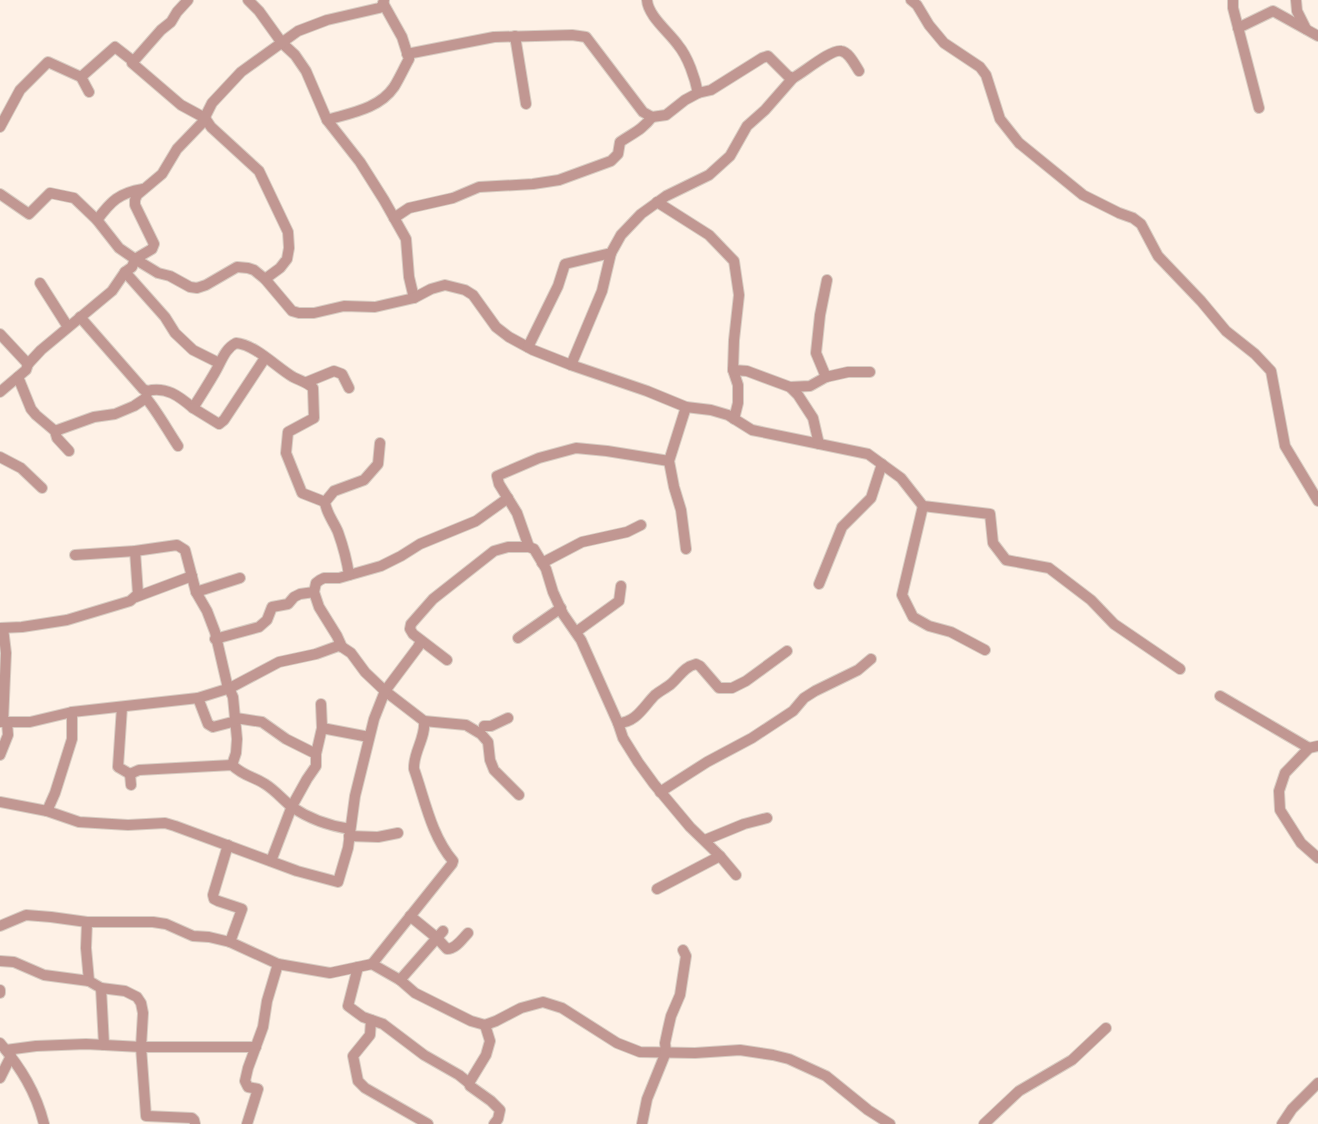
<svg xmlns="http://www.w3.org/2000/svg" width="1318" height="1124" viewBox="0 0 1318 1124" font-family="'Open Sans',sans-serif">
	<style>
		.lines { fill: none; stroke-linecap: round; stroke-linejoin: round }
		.minor-casing { stroke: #d8ccc2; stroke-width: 12 }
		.minor { stroke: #c19792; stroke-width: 10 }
	</style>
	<rect width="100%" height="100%" fill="#fef1e6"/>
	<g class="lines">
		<g class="minor-casing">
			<g id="minor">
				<path d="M188,0L177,12L171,22L161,30L132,63L181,105L205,118L211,127L259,171L288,232L289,248L287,259L280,268L265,279"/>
				<path d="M248,0L259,11L282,43L295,55L306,71L327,120L360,162L384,200L406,239L409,277L414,298"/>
				<path d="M647,0C648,16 669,32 678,45C688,57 695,78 698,93"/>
				<path d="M911,0L917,5L929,25L944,43L980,67L986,75L1000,119L1019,143L1083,195L1119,213L1133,218L1141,224L1158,256L1201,301L1226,331L1255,354L1271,371L1285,446L1318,501"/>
				<path d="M1233,0V8L1259,108"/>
				<path d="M1296,0L1297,11L1306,29"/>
				<path d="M1238,28L1273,11L1318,36"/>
				<path d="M515,36L526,104"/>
				<path d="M407,54L494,37L572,35L586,37L643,112L652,117L666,115L685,100L698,93L711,90L762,58L768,56L788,76L793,78C803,73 831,49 841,51C849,52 855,65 859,71"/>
				<path d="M81,77L115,47L133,61"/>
				<path d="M327,120C350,113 379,109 394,87C399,79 404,68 409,59L402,37L383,3"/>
				<path d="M0,127L20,90L48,62L81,77L89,92"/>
				<path d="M0,194L29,214L50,193L74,198L97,220L119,248L135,259L152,249L154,244L135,205V200L137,195L162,174L177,149L202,123L212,103L241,72L298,31L327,20L379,8L383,6L384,0"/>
				<path d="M657,202L709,235L734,261L739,295L734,340L733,370L738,385V403L734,419"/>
				<path d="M394,218L409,208L453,198L479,187L533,184L559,180L611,161L618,154L620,142C633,133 642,130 652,117"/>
				<path d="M97,220C111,201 119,193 143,189"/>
				<path d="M125,272L165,317L175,333L193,350L219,363"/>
				<path d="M40,283L68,327"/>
				<path d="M80,317L143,389L147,391C166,386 179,396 193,408C200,397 207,386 214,374C221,363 224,349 236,343C256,345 276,367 293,377C301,381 307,382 313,388L314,418L288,432L286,453L302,493L325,502"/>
				<path d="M0,334L28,364L41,350L112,291L125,272L132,267L135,259L158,273L170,276L190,287L197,288L206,285L237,267L248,268L254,270L265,279L292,311L299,313H314L344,306L375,307L414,298L431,289L445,285L465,290L473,295L496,327L509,337L533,350L571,365L647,391L686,407L711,410L728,415L752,430L868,454L901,478L923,506L990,514L993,543L1006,560L1049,568L1091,600L1114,624L1180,669"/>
				<path d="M528,347L558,286L565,264L611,253L621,235L641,214L666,196L709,175L730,156L747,126L765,110L793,78"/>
				<path d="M571,365L602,291L611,253"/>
				<path d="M733,370L747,371L790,387L798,395L813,418L819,444"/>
				<path d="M18,377L31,409L36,415L55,431L57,438L69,451"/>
				<path d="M826,377L816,353L820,315L827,280"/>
				<path d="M307,382L334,371L342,374L349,388"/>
				<path d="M790,387L810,386L826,377L848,372H870"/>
				<path d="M0,392L26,370L28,364"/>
				<path d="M147,392L146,398C157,411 168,431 178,446"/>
				<path d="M193,408L219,424L224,420L265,358"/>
				<path d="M55,431L94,417L115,414L134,406L146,398"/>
				<path d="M0,457L21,468L42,488"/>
				<path d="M508,498L476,521L420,544L401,556L381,566L339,578H324L320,580L316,583L314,592L319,607L337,636L342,647L351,653L365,672L385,691L424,721L466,725L481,734L488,742L490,760L494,770L519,795"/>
				<path d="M923,506L902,595L913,617L929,626L951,632L985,650"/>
				<path d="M529,547L517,513L499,484L497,476L539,458L576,448L607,451L669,461"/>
				<path d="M686,549L681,510L674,487L669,461L686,407"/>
				<path d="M75,555L135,551L177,545L185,550L196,592L207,611L215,632L227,684L233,697L237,739L236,753L232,765"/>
				<path d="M542,563L582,542L627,532L641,525"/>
				<path d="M349,575C347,561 343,546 338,532C334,522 326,513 325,502L334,491L364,480L378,464L380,443"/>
				<path d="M819,584L842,527L871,498L882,464"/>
				<path d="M196,592L240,578"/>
				<path d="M136,597L192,576"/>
				<path d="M0,628L22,627L67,620L130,601L138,594L135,551"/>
				<path d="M576,632L619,601L621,586"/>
				<path d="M518,638L561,608"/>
				<path d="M215,639L259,627L267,620L272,607L288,604L294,597L300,594L314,592"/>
				<path d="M447,660L413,634L410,629L411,624L433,599L494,551L508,547H529L534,549L546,569L553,592L563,614L581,640L618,723L623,738L638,762L654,784L690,827L720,856L736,875"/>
				<path d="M1220,696L1309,748"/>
				<path d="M198,698L208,724L213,727L236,721"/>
				<path d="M122,707L118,767L130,774"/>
				<path d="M236,718L262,722L286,739L316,754"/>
				<path d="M0,722H30L72,712L198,698L230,688L279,662L316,654L338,646L342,647"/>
				<path d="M3,722L6,653L3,628"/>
				<path d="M618,723C636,723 644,706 655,695C660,691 666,688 671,684C680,676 684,667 696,664L700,666L719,688H732L746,681L787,651"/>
				<path d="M484,726H491L508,718"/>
				<path d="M322,728L369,737"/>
				<path d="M1318,746L1309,748L1285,773L1279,791L1280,810L1301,843L1318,858"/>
				<path d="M0,755L8,735L7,722"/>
				<path d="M130,774L139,770L232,765C245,777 253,776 265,784C275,790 283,800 292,807C308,818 330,826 350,829"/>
				<path d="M130,774L131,785"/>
				<path d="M660,792L707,762L752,738L793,711L804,698L815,691L858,670L871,659"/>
				<path d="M0,802L47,811L79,822L128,825L165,823L175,826L297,871L338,882L348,848L355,796L374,719L385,691L418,647L420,643V640"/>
				<path d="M47,811L55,793L72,739V712"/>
				<path d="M349,836L378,837L398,833"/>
				<path d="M705,840L744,824L767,818"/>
				<path d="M228,845L213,895L214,899L218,901L242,909L230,942"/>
				<path d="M271,861L292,806L307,779L316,766V754L322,728L321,704"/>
				<path d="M657,889L720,856"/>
				<path d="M410,916L437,938L447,949C456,949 462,939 468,933"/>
				<path d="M87,922L86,948L89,981L101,988L125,991L137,997L141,1003L143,1013L141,1047L146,1116L192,1118L194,1120L195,1124"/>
				<path d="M0,926L26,915L51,917L87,922H153L166,924L193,936L209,937L230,942L278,964L330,973L372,964L400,980L415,993L471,1021L485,1025L496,1021L521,1008L543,1002L562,1008L617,1043L640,1052L695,1053L740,1050L773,1055L789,1059L826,1076L868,1110L890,1124"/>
				<path d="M0,961L14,962L44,975L89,981"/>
				<path d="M372,964L452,864L453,861C431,835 425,800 414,769C413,752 426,738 424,721"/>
				<path d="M358,967L348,1006L363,1017L383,1024L424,1055L459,1075L469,1083"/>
				<path d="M400,980L443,931"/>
				<path d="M101,988L104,1045"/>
				<path d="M0,990V993"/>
				<path d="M371,1020L370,1035L353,1056L358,1081L365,1088L428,1124"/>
				<path d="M485,1025L490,1041L486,1055L469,1083L470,1086L491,1101L500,1110L498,1119L494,1124"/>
				<path d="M0,1043C21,1068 36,1092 44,1124"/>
				<path d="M6,1050L36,1046L86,1044L141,1047H256"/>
				<path d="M0,1078L11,1056"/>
				<path d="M247,1124L258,1089L248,1087L245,1081L248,1068L263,1027L267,1001L278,964"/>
				<path d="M642,1124L647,1099L666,1052L665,1043L668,1029L671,1016L680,995L686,956L683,950"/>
				<path d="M984,1124L1019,1091L1072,1060L1106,1028"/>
				<path d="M1282,1124L1292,1109L1318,1083"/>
			</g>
		</g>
		<use href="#minor" class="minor"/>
	</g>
</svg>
